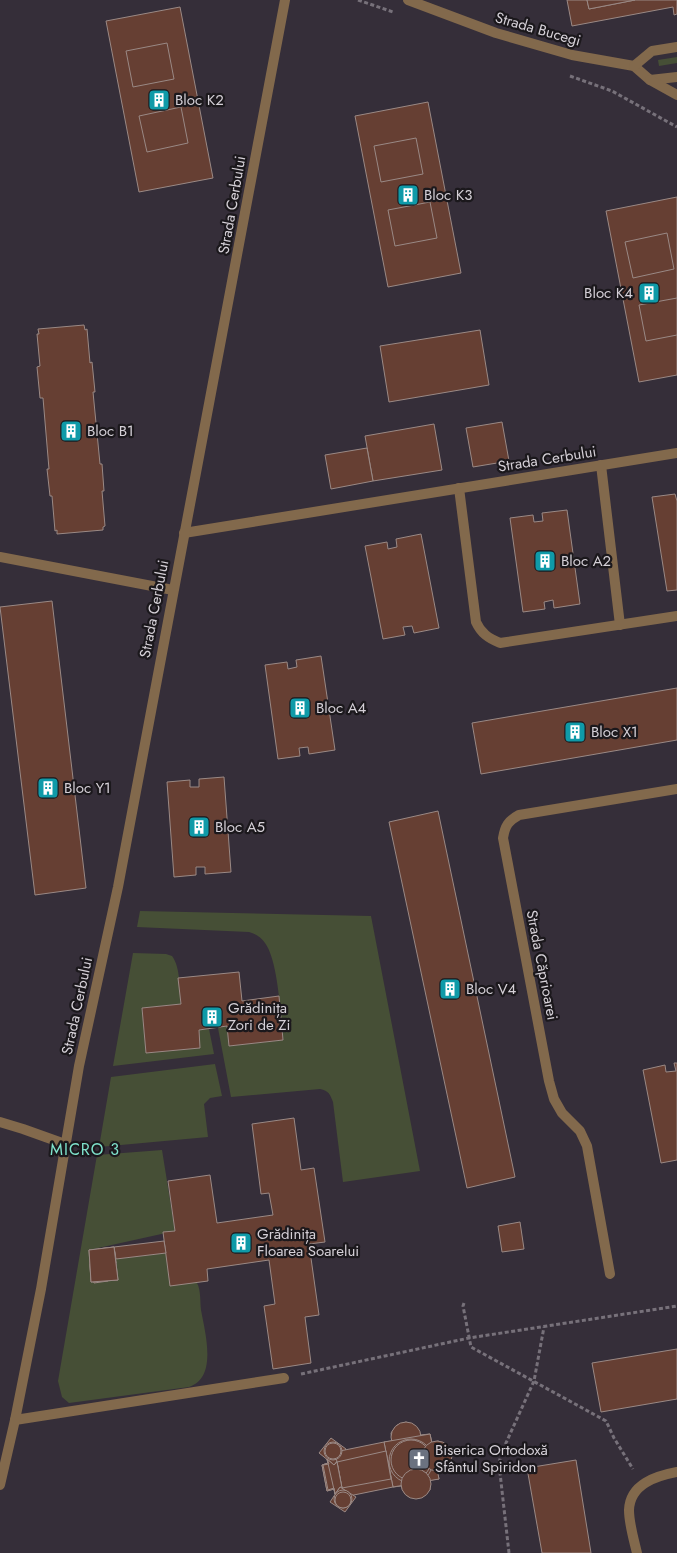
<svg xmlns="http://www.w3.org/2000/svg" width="677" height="1553" viewBox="0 0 677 1553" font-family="Jost,sans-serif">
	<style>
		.green { fill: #464f36 }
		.building { fill: #663f33; stroke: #9a8985 }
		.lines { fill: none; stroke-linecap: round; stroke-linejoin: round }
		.path { stroke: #77717a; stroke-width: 3; stroke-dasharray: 4 2.5; stroke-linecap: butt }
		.lane { stroke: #82694c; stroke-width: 10 }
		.street { stroke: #82694c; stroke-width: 10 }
		.labels { text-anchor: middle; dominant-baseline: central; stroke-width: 4.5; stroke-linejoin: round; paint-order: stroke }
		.street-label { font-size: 15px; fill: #d5d0d7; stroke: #1b181c }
		.poi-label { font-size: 15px; fill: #d5d0d7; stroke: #1b181c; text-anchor: start }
		.neighbourhood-label { font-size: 16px; letter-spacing: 1px; fill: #7fe3cc; stroke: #1b181c }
	</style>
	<rect width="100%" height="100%" fill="#352e39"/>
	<g class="green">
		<path d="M677,57V63L659,66L658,60Z"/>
		<path d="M140,911L371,916L420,1171L343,1182L333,1102C330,1094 329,1091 320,1089L231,1097L218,1028L227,1026L229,1046L283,1040C281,1017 278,960 265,943C261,937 256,934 249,932L137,927Z"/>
		<path d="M133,953L166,954L172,956C181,968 179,989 181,1004L142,1008L146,1053L200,1048L199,1030L209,1029L214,1054L113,1066Z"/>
		<path d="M215,1064L222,1096L210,1098L204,1104L208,1137L99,1147L111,1077Z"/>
		<path d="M162,1150L175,1231L89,1250L91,1282L118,1280L116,1259L166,1253C172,1259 194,1276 197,1283C201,1290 200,1302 201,1310C205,1332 218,1378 189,1387L69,1403L62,1397L58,1381L97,1155Z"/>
	</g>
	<g class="building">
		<path d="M567,0H587L589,9L635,0H677V14L674,15L673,7L572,26Z"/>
		<path d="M587,0H635L589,9Z"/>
		<path d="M180,7L213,178L139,192L106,21Z"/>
		<path d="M167,43L174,79L133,87L126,51Z"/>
		<path d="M428,102L461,273L388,287L355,116Z"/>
		<path d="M181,107L188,143L147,152L139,116Z"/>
		<path d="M416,138L423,174L381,182L374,146Z"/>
		<path d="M677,197V375L639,382L606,211Z"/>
		<path d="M430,202L437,238L395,246L388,210Z"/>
		<path d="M667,233L674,269L633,278L625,242Z"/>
		<path d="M677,298V335L646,341L639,305Z"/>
		<path d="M84,325L85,330L87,329L90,363L92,362L95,392H93L100,464H102L104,491H102L105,526L103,527V530L57,534V530L55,531L52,496H50L47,469H49L43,398H40L37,367L40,366L37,334H39L38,329Z"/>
		<path d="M480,330L489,385L389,402L380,346Z"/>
		<path d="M502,422L509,461L473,467L466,428Z"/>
		<path d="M434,424L442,470L373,481L365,436Z"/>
		<path d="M367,448L373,481L331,489L325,455Z"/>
		<path d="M675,494L677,501V590L667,591L652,497Z"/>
		<path d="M567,510L580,604L554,608L553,600L544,602L545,609L523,612L510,518L533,515L534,522L543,521L542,513Z"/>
		<path d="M421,534L439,628L414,633L412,626L403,627L405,635L383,639L365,546L387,542L388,549L397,547L396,539Z"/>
		<path d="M52,601L86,888L35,895L0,607Z"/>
		<path d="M321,656L335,750L309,754L308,747L299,748L300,756L278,759L265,665L287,662L288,669L297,667L296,660Z"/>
		<path d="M677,688V740L481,774L472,723Z"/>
		<path d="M224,777L231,872L205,874V867H196V875L174,877L167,782L190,780V787H199V779Z"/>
		<path d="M438,811L515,1177L467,1188L389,822Z"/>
		<path d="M239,972L242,1001L279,996L283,1040L229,1046L227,1026L199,1030L200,1048L146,1053L142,1008L181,1004L178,978Z"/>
		<path d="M674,1063H677V1160L661,1163L643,1070L665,1065L666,1072L676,1071Z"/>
		<path d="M294,1118L301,1170L314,1168L325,1242L309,1244L319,1315L305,1317L311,1363L273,1369L264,1306L275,1304L269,1260L207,1269L208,1281L170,1286L163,1232L175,1231L168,1181L210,1175L217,1223L273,1215L269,1193L261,1194L252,1124Z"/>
		<path d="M520,1222L524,1249L502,1252L498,1226Z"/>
		<path d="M164,1241L166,1253L116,1259L114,1247Z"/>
		<path d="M114,1247L116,1263L105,1264L108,1281L94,1283L93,1280H91L89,1250Z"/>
		<path d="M114,1247L118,1280L91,1282L90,1264L99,1263L98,1249Z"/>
		<path d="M114,1247L118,1280L91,1282L89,1250Z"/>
		<path d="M677,1349V1399L601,1412L592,1363Z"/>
		<path d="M406,1422L415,1426L420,1435L430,1434L432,1443L438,1441L446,1444L451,1452V1461L445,1469L437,1470L439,1479L430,1480V1490L423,1497L418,1498L409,1497L405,1494L401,1486L393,1487L384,1442L392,1441L391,1433L397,1425Z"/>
		<circle cx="406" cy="1437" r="15"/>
		<path d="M430,1434L439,1479L393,1487L384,1442Z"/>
		<path d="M331,1438L346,1449L334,1465L319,1453Z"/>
		<circle cx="411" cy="1461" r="22"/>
		<circle cx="411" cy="1460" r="20"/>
		<circle cx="437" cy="1456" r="15"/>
		<path d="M384,1442L393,1487L344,1497L335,1452Z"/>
		<circle cx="333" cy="1451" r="9"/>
		<circle cx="333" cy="1451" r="8"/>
		<path d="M386,1451L391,1479L342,1488L337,1462Z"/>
		<path d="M327,1459L334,1465L337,1462L342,1488L340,1487L335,1494L334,1489L327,1491L322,1465L328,1463Z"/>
		<path d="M327,1459L334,1465L337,1462L342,1488L340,1487L335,1494Z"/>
		<path d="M327,1459L329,1464L323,1465L328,1490L334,1488L335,1494L334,1489L327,1491L322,1465L328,1463Z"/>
		<path d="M576,1460L591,1553H542L527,1468Z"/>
		<circle cx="416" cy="1484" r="15"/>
		<path d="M340,1487L356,1497L345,1512L330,1502Z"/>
		<circle cx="343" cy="1499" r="9"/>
		<circle cx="343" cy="1500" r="8"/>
	</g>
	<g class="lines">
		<g class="path">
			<path d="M358,0L393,12"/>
			<path d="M570,76L612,91L677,127"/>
			<path d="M464,1303L463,1306L471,1347L606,1421L614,1438L633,1469"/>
			<path d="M301,1374L469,1338L677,1306"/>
			<path d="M509,1553L499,1464L501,1454L534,1381L544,1327"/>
		</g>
		<path class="lane" d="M0,557L173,590"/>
		<g class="street">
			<path d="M408,0L496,33L572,55L634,66L650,80L677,77"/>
			<path d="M634,66L652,51L677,47"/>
			<path d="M650,80L677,95"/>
			<path d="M601,465L620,625"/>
			<path d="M459,488L476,622C481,633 488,638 500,643L677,616"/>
			<path d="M184,533L677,453"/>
			<path d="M0,1122L23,1129L65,1144"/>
			<path d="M610,1274L587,1146L580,1131L562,1113L554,1099L549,1081L503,838C505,826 508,821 519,815L677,789"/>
			<path d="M15,1420L284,1378"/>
			<path d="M0,1485L15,1420L41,1289L79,1066L118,887L285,0"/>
			<path d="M637,1553C634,1540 629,1524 629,1510C630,1484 656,1476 677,1472"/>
		</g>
	</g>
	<defs>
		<g id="building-square" transform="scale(1.125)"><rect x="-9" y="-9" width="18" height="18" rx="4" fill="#0f9aa8" stroke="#1b181c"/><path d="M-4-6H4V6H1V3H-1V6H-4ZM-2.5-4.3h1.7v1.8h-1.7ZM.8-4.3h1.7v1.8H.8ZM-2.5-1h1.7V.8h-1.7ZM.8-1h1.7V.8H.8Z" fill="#fff"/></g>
		<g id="church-square" transform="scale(1.125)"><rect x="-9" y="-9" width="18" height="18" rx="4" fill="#6b7280" stroke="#1b181c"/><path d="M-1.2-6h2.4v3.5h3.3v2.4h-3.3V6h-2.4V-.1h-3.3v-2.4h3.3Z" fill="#fff"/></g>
	</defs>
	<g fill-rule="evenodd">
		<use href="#building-square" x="159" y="100"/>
		<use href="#building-square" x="408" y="195"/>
		<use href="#building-square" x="649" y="293"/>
		<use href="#building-square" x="71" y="431"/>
		<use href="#building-square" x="545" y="561"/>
		<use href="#building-square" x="300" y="708"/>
		<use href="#building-square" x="575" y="732"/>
		<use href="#building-square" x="48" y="788"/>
		<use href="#building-square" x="199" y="827"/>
		<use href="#building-square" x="450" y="989"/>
		<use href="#building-square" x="212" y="1017"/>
		<use href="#building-square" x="241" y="1243"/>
		<use href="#church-square" x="419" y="1459"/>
	</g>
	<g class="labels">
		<g class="street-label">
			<text transform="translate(538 29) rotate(16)">Strada Bucegi</text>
			<text transform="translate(232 205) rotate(-80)">Strada Cerbului</text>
			<text transform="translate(547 459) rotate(-9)">Strada Cerbului</text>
			<text transform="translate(154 609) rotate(-79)">Strada Cerbului</text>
			<text transform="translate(542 965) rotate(79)">Strada Căprioarei</text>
			<text transform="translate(77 1006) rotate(-78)">Strada Cerbului</text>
		</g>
		<g class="poi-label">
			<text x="175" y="100">Bloc K2</text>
			<text x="424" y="195">Bloc K3</text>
			<text x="633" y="293" text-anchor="end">Bloc K4</text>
			<text x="87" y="431">Bloc B1</text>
			<text x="561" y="561">Bloc A2</text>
			<text x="316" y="708">Bloc A4</text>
			<text x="591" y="732">Bloc X1</text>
			<text x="64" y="788">Bloc Y1</text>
			<text x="215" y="827">Bloc A5</text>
			<text x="466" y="989">Bloc V4</text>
			<text x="228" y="1008">Grădinița<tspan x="228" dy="17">Zori de Zi</tspan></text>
			<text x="257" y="1234">Grădinița<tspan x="257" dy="17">Floarea Soarelui</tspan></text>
			<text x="435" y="1450">Biserica Ortodoxă<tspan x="435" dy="17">Sfântul Spiridon</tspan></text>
		</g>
		<g class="neighbourhood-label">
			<text x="85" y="1149">MICRO 3</text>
		</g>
	</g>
</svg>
